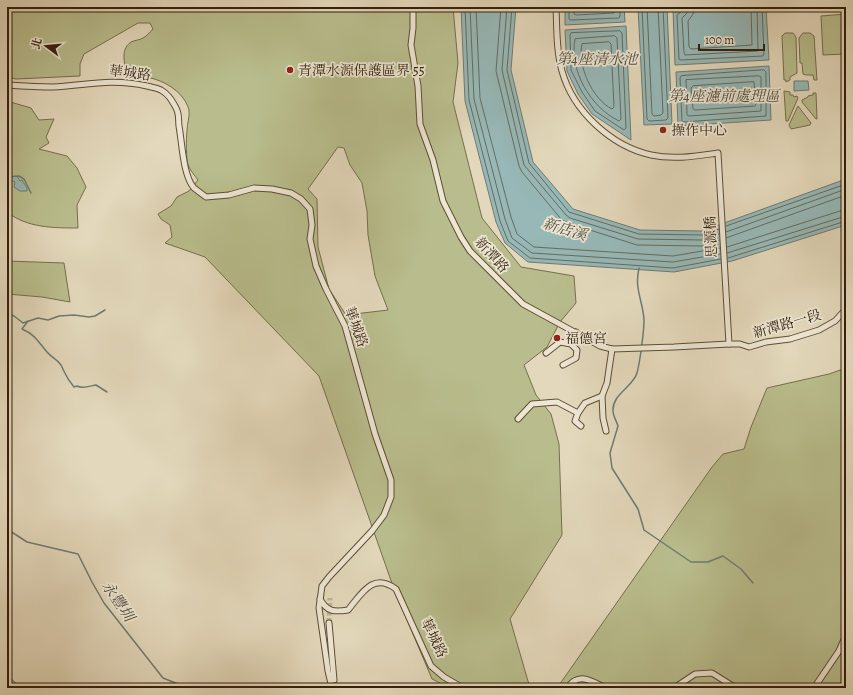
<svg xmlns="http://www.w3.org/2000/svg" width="853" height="695" viewBox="0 0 853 695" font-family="Alegreya,'Noto Serif TC',serif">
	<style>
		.green { fill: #b9bd8d; stroke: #766e4c; fill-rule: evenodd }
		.water { fill: #97b8b7; stroke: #6f7b72 }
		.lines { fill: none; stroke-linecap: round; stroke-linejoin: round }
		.shore { stroke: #646c60; stroke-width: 1 }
		.stream { stroke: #6f7b72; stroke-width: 1.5 }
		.minor-tunnel { stroke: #c0b398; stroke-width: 5; stroke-dasharray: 5 2.5; stroke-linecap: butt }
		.minor-casing { stroke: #5e4d36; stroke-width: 7 }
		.minor { stroke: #ede6d3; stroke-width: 5 }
		.poi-dot { fill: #8f2418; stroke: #ede6d3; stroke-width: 1.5 }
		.labels { text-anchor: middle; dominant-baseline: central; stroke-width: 3.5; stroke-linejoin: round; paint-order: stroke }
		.poi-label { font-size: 14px; fill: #321f0a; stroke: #ede6d3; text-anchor: start }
		.street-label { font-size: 14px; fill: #321f0a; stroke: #ede6d3 }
		.water-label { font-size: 15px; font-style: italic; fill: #504d3e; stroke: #ede6d3 }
	</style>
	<rect width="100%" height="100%" fill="#e3d8bb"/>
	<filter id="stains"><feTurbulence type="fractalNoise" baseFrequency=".005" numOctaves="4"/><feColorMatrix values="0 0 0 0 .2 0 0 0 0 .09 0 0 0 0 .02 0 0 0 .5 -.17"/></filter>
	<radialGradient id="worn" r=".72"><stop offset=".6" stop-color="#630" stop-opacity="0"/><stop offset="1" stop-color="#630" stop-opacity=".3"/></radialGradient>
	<g class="green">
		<path d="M7,7H453L458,63L453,102L482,218L521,267L574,276L576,303L560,322L547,347L524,365L536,395L551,414L559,444L562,535L510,619L530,688H450L432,679L394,589L319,376L205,257L165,243L172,237L170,225L161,219L158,214L171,206L177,197L189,191L198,180C195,176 190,170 188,165C186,159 186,138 187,131C187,124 190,116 189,110C183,87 150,72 129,78C125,67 119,50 131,42C135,40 140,40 143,38C147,36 150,32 153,29L150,23H138L84,54L80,64V76L16,79L7,77ZM338,147L344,148L350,165L362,183L367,211L368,235L375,276L388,310L346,315L329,289L318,247L317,199L308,189Z"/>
		<path d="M846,14V54L823,55L821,16Z"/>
		<path d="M785,33H793L796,37L797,73L790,77V80L786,82V80H784L782,36Z"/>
		<path d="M803,33H810L814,36L817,80H814L813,75H806L803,74L802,63H800L799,38Z"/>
		<path d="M784,91L790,92V95H793L794,97L797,96L798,98L788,121H786Z"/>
		<path d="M813,93H816L817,119H816L802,102V100L808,97V96L813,95Z"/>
		<path d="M7,101L31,108L39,120L54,119L46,137L49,143L39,149L67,156L77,168L86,187L77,205L78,228C54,228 27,228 7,212Z"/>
		<path d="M798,106L811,123L810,125L791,129L789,125Z"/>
		<path d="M7,261L64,263L70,302L42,297L7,294Z"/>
		<path d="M846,368V688H557L712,467L723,454L744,449L751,427L767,388L829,374Z"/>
	</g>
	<g class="water">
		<path d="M461,7H516L511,70L533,162L573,209L640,230L702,231L846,179V225L732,261L674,272L528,262L505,243L496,222L465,101Z"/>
		<path d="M565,7H624L625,22L565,25Z"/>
		<path d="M638,7H667L672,124L644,125Z"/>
		<path d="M715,7H766L769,60L675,65L673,9Z"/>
		<path d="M626,26L631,140L592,114L578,94L567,71L565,30Z"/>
		<path d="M769,66L771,120L678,126L676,72Z"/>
		<path d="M794,81H808L809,90L794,91Z"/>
		<path d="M17,176L20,181L22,180L27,188V191H20L14,187L15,182L9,180L10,177Z"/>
		<path d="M7,675L17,684L28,687V688H7Z"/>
	</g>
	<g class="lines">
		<g class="shore">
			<path d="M465,7L469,100L500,221L508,241L530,258L673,268L721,259"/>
			<path d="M470,7L474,99L505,219L512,238L532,253L673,262L720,254"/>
			<path d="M476,7L480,98L511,217L517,234L534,247L673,256L720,248"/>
			<path d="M501,7L496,71L519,166L522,172L561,219L568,223L637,245L702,246L720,240"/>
			<path d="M507,7L502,70L524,165L566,215L570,218L638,239L702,240L719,234"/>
			<path d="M512,7L507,70L529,163L569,212L639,234L702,235L719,229"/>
			<path d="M569,7V19L571,20L619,18L620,16V7"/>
			<path d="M574,7V14L576,15L614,13L615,12V7"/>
			<path d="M642,7L647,119L649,121L666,120L668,118L663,7"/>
			<path d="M647,7L652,114L654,116L661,115L663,113L658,7"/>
			<path d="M683,7L682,11L677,15L679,59L681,60L763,56L764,54L762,7"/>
			<path d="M688,7L687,13L682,18L684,53L685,55L758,51L757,7"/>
			<path d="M694,7L693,14L688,21L689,47L691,49L752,45L751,7"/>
			<path d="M620,31L622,33L626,128L624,130L595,111L582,92L571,70L570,35L571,33Z"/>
			<path d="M615,36L617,38L621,119L619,121C590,107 569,70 575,39Z"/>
			<path d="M609,42L611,44L614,107L612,109C592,99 577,65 582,44Z"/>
			<path d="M764,70L766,72V116L684,122L682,121L680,78L681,76Z"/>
			<path d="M759,76L761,77V111L689,116L687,115L686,80Z"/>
			<path d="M754,82L756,104L755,106L695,110L693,109L691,88L693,86Z"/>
			<path d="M726,226L846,184"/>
			<path d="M726,232L846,189"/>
			<path d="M726,238L846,195"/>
			<path d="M727,247L840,211L846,210"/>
			<path d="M727,253L846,216"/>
			<path d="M728,258L846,221"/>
		</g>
		<g class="stream">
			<path d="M7,177L19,176L24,179L31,193"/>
			<path d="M7,178L10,179"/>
			<path d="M639,268C634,289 643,301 644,320C644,331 640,362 637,373C633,387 612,394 613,411C613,416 617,422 618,426L610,453L612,468L638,509L644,530L691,562H708L723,556L741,569L753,583"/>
			<path d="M7,313L14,316L23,323L38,318L48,320L59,316L74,315L89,317L95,316L105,310"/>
			<path d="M28,321L22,329C36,335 38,342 47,352C52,358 57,359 61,365C66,375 66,378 74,387L77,386C82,389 90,386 96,385L107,392"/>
			<path d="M7,529L27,542L78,554L92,582L104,603L163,678L183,686L203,684L209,688"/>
		</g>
		<path class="minor-tunnel" d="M329,623L330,598"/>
		<g class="minor-casing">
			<g id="minor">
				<path d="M412,7L413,13V28L411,45L418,86L420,124L433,160L443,201L461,237L470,251L523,304L600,346L612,349L674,347L729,344H740L749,347L766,342L790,339L819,330L835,321L846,309"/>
				<path d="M556,7C557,28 556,50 562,71C573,111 611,146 651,155C674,160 696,156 718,153L729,344"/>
				<path d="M7,85C22,86 38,87 53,87C87,85 112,78 147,86C151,87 157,88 161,90C168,94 171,99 175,106C180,114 178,118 179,126C182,142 183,176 194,188C198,191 202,194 206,197L229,195L254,188L272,189L291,193L301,199L310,209L312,225L310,239L316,266L326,289L345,326L375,434L391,480V497L384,515L372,531L329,577L322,586L319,608L328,671L332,688"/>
				<path d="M546,353L560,342L571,344"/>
				<path d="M563,365L576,358L577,350L571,344L576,332"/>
				<path d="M602,396L603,418L606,431"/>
				<path d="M578,413L575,421L581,426"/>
				<path d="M518,419L532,404L557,402L578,413L585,403L602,396L607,383L612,349"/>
				<path d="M320,599C327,612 334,612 348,610C362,593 373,572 396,589L431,666L444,677L463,688"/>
				<path d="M329,623L334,680"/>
				<path d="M567,688C579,671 591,681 606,688"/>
				<path d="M674,688L695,674L712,673L736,688"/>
				<path d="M812,688L816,685L839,651L846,635"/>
			</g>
		</g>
		<use href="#minor" class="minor"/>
	</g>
	<g class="poi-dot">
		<circle cx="290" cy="70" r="4"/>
		<circle cx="663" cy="130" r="4"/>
		<circle cx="557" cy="338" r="4"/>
	</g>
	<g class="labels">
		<g class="poi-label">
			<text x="298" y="70">青潭水源保護區界 55</text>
			<text x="671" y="130">操作中心</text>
			<text x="565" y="338">福德宮</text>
		</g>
		<g class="street-label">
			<text transform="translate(130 73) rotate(7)">華城路</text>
			<text transform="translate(711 237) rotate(-93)">思源橋</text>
			<text transform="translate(492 255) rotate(48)">新潭路</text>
			<text transform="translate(787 324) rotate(-16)">新潭路一段</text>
			<text transform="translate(356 327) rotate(70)">華城路</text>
			<text transform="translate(434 638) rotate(64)">華城路</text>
		</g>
		<g class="water-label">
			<text x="597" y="59">第4座清水池</text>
			<text x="724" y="96">第4座濾前處理區</text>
			<text transform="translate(565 229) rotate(17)">新店溪</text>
			<text transform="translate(118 601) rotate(56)">永豐圳</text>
		</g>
	</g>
	<rect width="853" height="695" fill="none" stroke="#e3d8bb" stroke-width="24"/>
	<rect x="8" y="8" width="837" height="679" fill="none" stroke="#321f0a" stroke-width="2"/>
	<rect x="12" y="12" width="829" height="671" fill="none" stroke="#321f0a"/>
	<g transform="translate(46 46) rotate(286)" stroke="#ede6d3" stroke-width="3" paint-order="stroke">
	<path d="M0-3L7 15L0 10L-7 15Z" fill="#321f0a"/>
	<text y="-6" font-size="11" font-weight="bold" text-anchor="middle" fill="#321f0a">北</text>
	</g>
	<path d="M699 44v6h65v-6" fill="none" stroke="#321f0a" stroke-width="2"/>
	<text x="705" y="44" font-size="12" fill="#321f0a" stroke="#ede6d3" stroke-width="3" paint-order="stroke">100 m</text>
	<rect width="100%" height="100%" filter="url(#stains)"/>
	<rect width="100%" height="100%" fill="url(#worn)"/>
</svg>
